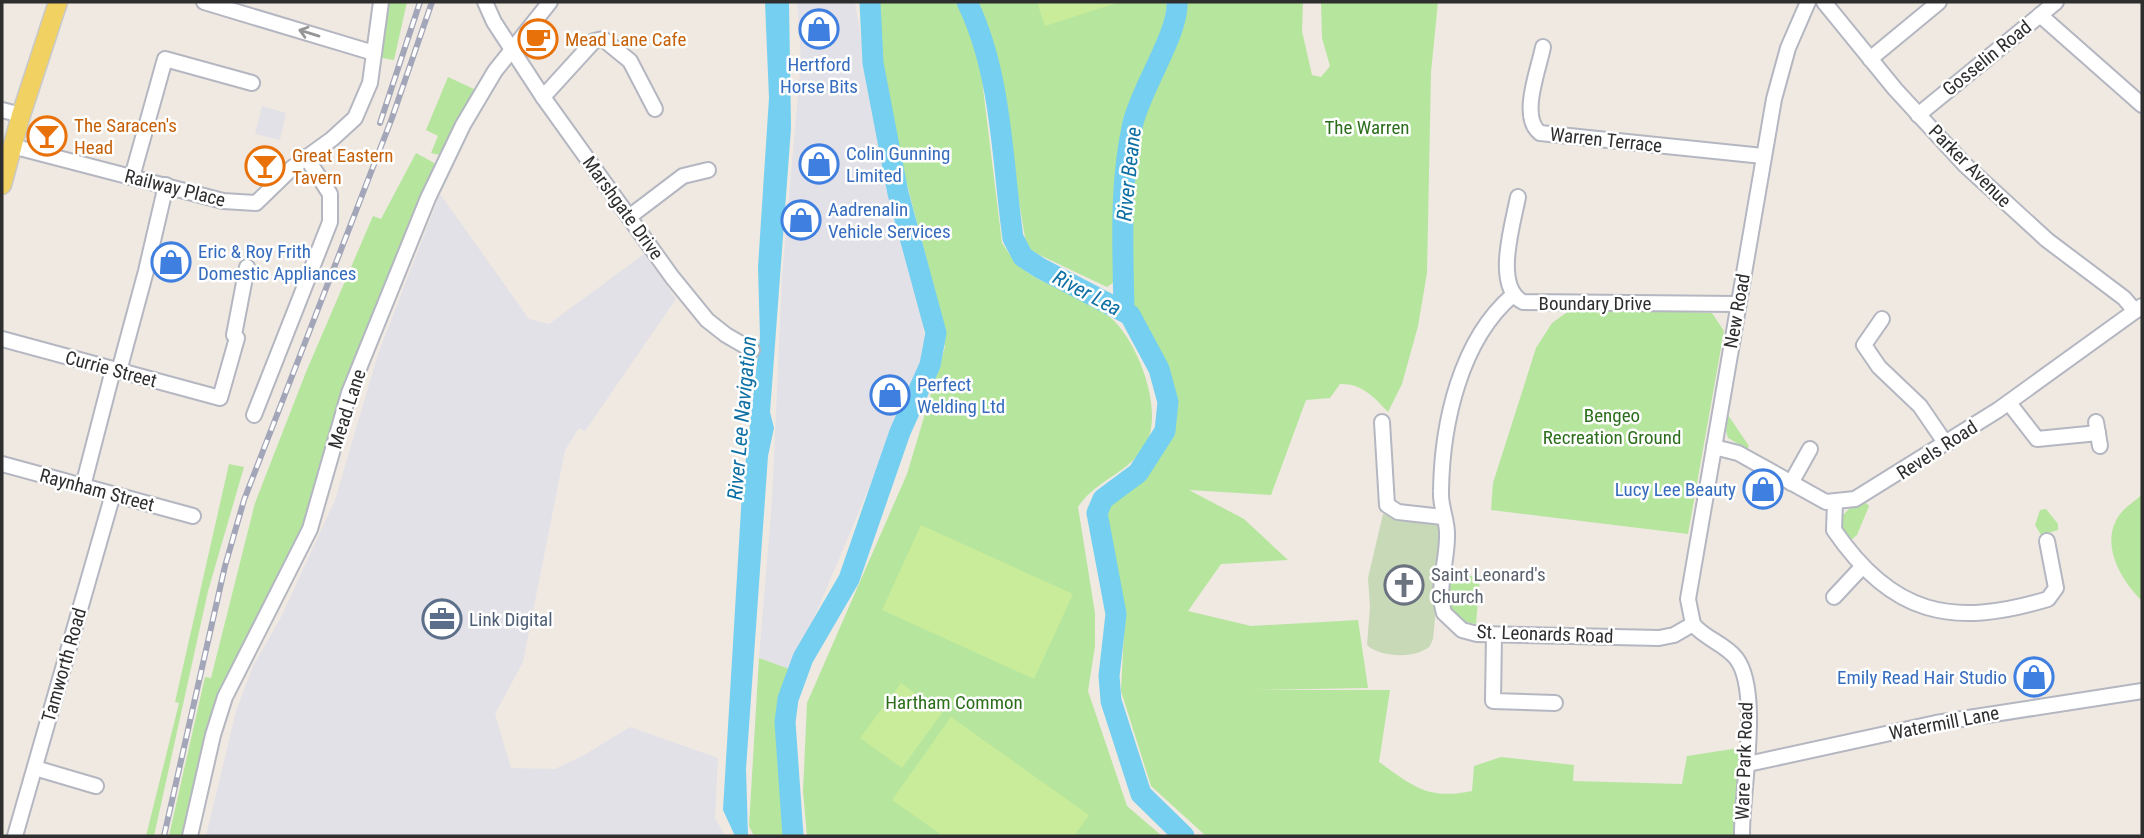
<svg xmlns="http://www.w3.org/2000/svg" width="2144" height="838" viewBox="0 0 2144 838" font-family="'Roboto Condensed',sans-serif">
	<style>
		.industrial { fill: #e3e1e8 }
		.green { fill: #b6e59e }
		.cemetery { fill: #c8d9b8 }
		.pitch { fill: #c9ec9a }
		.water { fill: #75cff0 }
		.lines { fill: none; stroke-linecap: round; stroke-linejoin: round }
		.river { stroke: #75cff0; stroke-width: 21 }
		.minor-casing { stroke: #b4b7c1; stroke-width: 18 }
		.major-casing { stroke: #c9c9c9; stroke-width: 21 }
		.minor { stroke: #fff; stroke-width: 14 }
		.major { stroke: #f2d163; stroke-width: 18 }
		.rail-casing { stroke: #a3a6b8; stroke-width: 6 }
		.rail { stroke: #fff; stroke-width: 3.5; stroke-dasharray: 10; stroke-linecap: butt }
		.oneway { stroke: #969696 }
		.labels { text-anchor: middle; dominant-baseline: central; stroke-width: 5; stroke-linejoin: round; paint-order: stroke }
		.food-label { font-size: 19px; fill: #c56008; stroke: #fff; text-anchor: start }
		.street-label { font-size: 19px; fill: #2e2e2e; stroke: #fff }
		.shop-label { font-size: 19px; fill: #366cbe; stroke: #fff; text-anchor: start }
		.park-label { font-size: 19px; fill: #2c6e1b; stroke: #fff }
		.worship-label { font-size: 19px; fill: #5b616d; stroke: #fff; text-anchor: start }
		.service-label { font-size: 19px; fill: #4e5e75; stroke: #fff; text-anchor: start }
		.water-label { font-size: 21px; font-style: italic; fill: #0d6fa3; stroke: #fff }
	</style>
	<rect width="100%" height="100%" fill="#efe9e1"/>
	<g class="industrial">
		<path d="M797,2H855L882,167L922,318L926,353L792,670L759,658L772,500L782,277L801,59Z"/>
		<path d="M262,106L286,113L280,140L255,134Z"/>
		<path d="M440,194L529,319L549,324L644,254L676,299L585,431L579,428L565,450L523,662L495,714L511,768L555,769L584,755L630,727L718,758L715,818L725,836H206L236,711L253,666L281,617L335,500L378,354Z"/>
	</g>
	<g class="green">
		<path d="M388,2H407L394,60L382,58Z"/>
		<path d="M874,2H959L972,27L981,72L1002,243C1007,250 1012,259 1018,265C1041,286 1086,297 1111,318C1138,342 1163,408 1147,442C1132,472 1095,480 1078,507L1095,613V646L1088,691L1127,806L1162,836H807L803,791L807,703L907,474L945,347L937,299L892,127L876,40Z"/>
		<path d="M977,2H1168L1162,32L1123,119L1118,279L1107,287L1027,249L991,37Z"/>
		<path d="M1180,2H1303L1302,31L1312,75L1321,77L1330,66L1322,38L1321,2H1438L1431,72L1427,273L1418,326L1402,384L1388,412C1374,397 1361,383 1340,384L1330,398L1306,400L1271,495L1189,490L1244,519L1288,560L1221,564L1188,611L1251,626L1358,620L1368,688L1250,690H1390L1379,762C1414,787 1428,800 1472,791L1474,766L1501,757L1574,765L1573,781L1682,784L1687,756L1739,748L1738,836H1206L1151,786L1121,691L1125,612L1106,527L1109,501L1131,485L1158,457L1175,410L1168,368L1128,310L1127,278L1129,195L1138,127L1142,112L1174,39Z"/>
		<path d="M448,77L476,90L440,155L431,153L438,136L426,130Z"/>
		<path d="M416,153L436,164L358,358L310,515L242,649L186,836H169L205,677L211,678L255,503L306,372L373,216L381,219Z"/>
		<path d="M1573,308L1712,313L1724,331L1688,534L1491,510L1493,483L1536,348L1552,323Z"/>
		<path d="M1728,415L1749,446L1747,449L1728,438L1726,431Z"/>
		<path d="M229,464L244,467L208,591L154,836H146L179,703L175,702Z"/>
		<path d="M2142,494V601C2122,581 2100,546 2118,517C2124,507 2135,502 2142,494Z"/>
		<path d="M1866,503L1869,506L1857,535L1850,541L1841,527V517L1850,508Z"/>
		<path d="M2046,509L2058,524V530L2041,535L2035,525L2040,510Z"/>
		<path d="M1447,573L1480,577L1476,624L1460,621L1447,611Z"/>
		<path d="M759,658L792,670C771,723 782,781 787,836H754L749,826Z"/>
	</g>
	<path class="cemetery" d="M1383,514L1432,521L1440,527L1443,538L1433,639L1430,646C1416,659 1381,658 1367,645L1370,607L1368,578Z"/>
	<g class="pitch">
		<path d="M1037,2H1120L1045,26Z"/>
		<path d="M921,525L1073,594L1034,679L882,610Z"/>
		<path d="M901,683L942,713L902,768L860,738Z"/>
		<path d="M951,717L1089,815L1074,836H943L892,800Z"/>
	</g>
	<path class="water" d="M765,2H789L791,128L770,412L774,428L768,456L746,769L748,836H735L723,810L742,493L760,337L758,267L769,98Z"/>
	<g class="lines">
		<g class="river">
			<path d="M967,2C1002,74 1002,160 1013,238L1023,257L1040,268L1130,315L1159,369L1168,402L1165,431L1138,473L1103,499L1097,513L1116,614L1109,676L1111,701L1141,794L1184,836"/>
			<path d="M1124,311C1123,249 1119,185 1133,123C1141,88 1179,33 1177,2"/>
			<path d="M793,836L785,722L788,699L803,658L849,579L900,432L930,365L936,333L898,193L873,63L870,2"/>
		</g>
		<g class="minor-casing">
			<g id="minor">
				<path d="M204,2L374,53"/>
				<path d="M485,2L494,22L543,97L672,277L707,320L726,335L752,350"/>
				<path d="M1824,2L1895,89L1964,164L2047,240L2124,298L2135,311"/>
				<path d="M2040,15L2142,105"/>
				<path d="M1543,47C1539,69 1519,117 1540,133L1763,156"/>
				<path d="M1870,59L1939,2"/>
				<path d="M543,97L594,41L603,39L630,61L655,109"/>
				<path d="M2,110L21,115"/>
				<path d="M1918,115L2056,2"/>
				<path d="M12,146L223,201L256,203L292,168L332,139L355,118L370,83L381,2"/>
				<path d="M132,177L165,59L252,83"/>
				<path d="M1518,197C1513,224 1493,287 1523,302L1738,304"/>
				<path d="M629,217L683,176L708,170"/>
				<path d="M1513,295C1460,340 1442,424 1441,491C1440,506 1447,519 1447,533C1448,560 1436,588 1444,613L1462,630L1477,634L1659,638L1674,635L1693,624"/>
				<path d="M1882,319L1864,345L1879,367L1920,406L1946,444"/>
				<path d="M2,339L220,398L237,338L234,335L247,267"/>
				<path d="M119,371L146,271L166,185"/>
				<path d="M2009,403L2037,439L2098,433"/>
				<path d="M254,415L330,222V194L306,157"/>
				<path d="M1382,422L1387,505L1398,512L1443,517"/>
				<path d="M2096,422L2100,446"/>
				<path d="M1714,447L1738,453L1826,502L1855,499L1998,410L2142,306"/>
				<path d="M2,464L193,516"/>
				<path d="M1791,483L1810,449"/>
				<path d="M83,486L113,370"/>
				<path d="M1835,502L1834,530C1892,615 1952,628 2048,599L2056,588L2047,541"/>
				<path d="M1834,597L1862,567"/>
				<path d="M1494,635L1493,701L1555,703"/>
				<path d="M1748,764L1936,723L2142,691"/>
				<path d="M35,768L96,786"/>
				<path d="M15,836L113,494"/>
				<path d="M190,836L213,735L225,697L310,529L349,393L428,198L463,125L495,71L550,2"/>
				<path d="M1742,836C1741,794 1762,691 1736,658C1724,643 1705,639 1693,624L1688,599L1774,99L1788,48L1808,2"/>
			</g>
		</g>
		<g class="major-casing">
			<path id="major" d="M2,185L21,115L58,2"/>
		</g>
		<use href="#minor" class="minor"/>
		<use href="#major" class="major"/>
		<g class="rail-casing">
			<g id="rail">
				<path d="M380,123L420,2"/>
				<path d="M164,836L225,566L244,500L392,118L432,2"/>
			</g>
		</g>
		<use href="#rail" class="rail"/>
	</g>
	<defs><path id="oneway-shaft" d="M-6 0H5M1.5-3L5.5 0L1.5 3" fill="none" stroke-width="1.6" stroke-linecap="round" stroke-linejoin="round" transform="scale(1.75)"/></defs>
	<use class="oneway" href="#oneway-shaft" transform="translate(309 33) rotate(-163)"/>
	<defs>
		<g id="shop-ring" transform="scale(2.0125)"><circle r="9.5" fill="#fff" stroke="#3f7fe0" stroke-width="1.5"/><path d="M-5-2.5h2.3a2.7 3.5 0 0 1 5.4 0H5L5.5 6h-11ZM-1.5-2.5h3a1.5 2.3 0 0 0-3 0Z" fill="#3f7fe0"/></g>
		<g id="cafe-ring" transform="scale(2.0125)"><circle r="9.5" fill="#fff" stroke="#e8710a" stroke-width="1.5"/><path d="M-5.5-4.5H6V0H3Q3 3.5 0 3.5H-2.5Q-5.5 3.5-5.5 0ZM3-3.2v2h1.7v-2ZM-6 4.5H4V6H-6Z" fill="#e8710a"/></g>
		<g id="bar-ring" transform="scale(2.0125)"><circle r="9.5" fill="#fff" stroke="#e8710a" stroke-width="1.5"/><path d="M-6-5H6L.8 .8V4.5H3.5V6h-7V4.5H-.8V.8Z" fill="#e8710a"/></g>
		<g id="church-ring" transform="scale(2.0125)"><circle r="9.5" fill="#fff" stroke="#6b7280" stroke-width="1.5"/><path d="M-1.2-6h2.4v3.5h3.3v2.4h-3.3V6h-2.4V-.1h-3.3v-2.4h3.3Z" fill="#6b7280"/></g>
		<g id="office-ring" transform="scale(2.0125)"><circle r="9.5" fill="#fff" stroke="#5c6f8a" stroke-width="1.5"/><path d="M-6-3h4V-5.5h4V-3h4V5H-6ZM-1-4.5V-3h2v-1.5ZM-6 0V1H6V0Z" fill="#5c6f8a"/></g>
	</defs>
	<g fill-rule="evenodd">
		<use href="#shop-ring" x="819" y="29"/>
		<use href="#cafe-ring" x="538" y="39"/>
		<use href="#bar-ring" x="47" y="136"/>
		<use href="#shop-ring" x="819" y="164"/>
		<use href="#bar-ring" x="265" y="166"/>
		<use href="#shop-ring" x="801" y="220"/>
		<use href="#shop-ring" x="171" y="262"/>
		<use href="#shop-ring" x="890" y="395"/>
		<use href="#shop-ring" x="1763" y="489"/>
		<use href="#church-ring" x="1404" y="585"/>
		<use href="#office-ring" x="442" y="619"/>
		<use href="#shop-ring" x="2034" y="677"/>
	</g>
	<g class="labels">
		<g class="food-label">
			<text x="565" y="39">Mead Lane Cafe</text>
			<text x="74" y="125">The Saracen's<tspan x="74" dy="22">Head</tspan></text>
			<text x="292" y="155">Great Eastern<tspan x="292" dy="22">Tavern</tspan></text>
		</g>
		<g class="street-label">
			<text transform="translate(1987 58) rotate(-39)">Gosselin Road</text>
			<text transform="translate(1606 140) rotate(6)">Warren Terrace</text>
			<text transform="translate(1970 166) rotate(45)">Parker Avenue</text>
			<text transform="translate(175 188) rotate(14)">Railway Place</text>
			<text transform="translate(623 208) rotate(54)">Marshgate Drive</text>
			<text x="1595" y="303">Boundary Drive</text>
			<text transform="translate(1737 311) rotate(-80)">New Road</text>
			<text transform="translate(111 369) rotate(15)">Currie Street</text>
			<text transform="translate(347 409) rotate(-72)">Mead Lane</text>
			<text transform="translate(1937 450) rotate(-33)">Revels Road</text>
			<text transform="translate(97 490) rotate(15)">Raynham Street</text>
			<text transform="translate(1545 634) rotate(2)">St. Leonards Road</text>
			<text transform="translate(64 665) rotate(-74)">Tamworth Road</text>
			<text transform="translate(1944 723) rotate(-11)">Watermill Lane</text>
			<text transform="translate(1744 761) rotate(-88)">Ware Park Road</text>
		</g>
		<g class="shop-label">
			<text x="819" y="64" text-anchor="middle">Hertford<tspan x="819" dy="22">Horse Bits</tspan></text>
			<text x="846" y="153">Colin Gunning<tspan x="846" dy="22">Limited</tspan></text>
			<text x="828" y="209">Aadrenalin<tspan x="828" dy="22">Vehicle Services</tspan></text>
			<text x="198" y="251">Eric &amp; Roy Frith<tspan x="198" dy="22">Domestic Appliances</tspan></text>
			<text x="917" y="384">Perfect<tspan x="917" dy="22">Welding Ltd</tspan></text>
			<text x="1736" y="489" text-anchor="end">Lucy Lee Beauty</text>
			<text x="2007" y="677" text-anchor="end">Emily Read Hair Studio</text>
		</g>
		<g class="park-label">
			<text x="1367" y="127">The Warren</text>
			<text x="1612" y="415">Bengeo<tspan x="1612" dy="22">Recreation Ground</tspan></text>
			<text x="954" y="702">Hartham Common</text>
		</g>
		<g class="worship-label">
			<text x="1431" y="574">Saint Leonard's<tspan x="1431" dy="22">Church</tspan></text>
		</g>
		<g class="service-label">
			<text x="469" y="619">Link Digital</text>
		</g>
		<g class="water-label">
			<text transform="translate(1129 174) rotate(-84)">River Beane</text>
			<text transform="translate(1087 293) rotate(28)">River Lea</text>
			<text transform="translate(742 418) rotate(-85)">River Lee Navigation</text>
		</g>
	</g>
	<rect width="2144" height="838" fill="none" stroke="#2e2e2e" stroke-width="7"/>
</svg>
